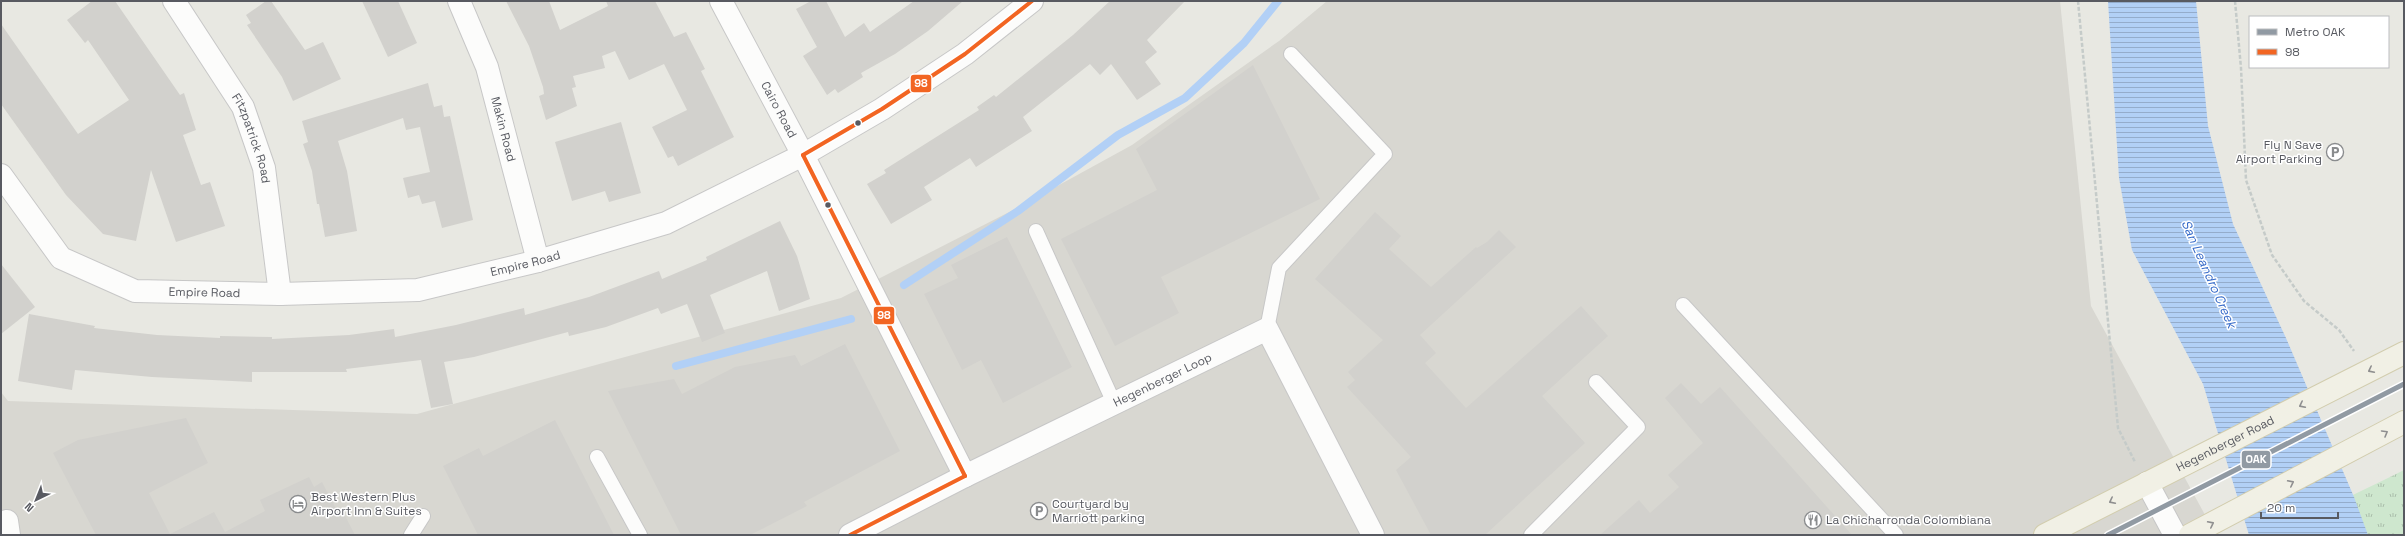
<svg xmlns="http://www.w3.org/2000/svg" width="2405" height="536" viewBox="0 0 2405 536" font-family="'Space Grotesk',sans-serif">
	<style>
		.industrial { fill: #d8d7d1 }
		.park { fill: url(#park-tufts) }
		.water { fill: url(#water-rules) }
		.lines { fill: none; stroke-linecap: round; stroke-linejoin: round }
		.stream { stroke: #b2d0f6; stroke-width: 8 }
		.building { fill: #d2d1cd }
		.lane-casing { stroke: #c7c7c7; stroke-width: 16 }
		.street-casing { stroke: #c7c7c7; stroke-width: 24 }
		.primary-casing { stroke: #d2cdae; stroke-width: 24 }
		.path { stroke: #c5cbc9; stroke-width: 2.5; stroke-dasharray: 4 2; stroke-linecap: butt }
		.lane { stroke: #fcfcfb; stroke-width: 14 }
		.street { stroke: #fcfcfb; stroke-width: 22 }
		.primary { stroke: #f1f0e5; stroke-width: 22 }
		.bus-1-casing { stroke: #fff; stroke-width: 7 }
		.bus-1 { stroke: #f26522; stroke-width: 4 }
		.metro-1-casing { stroke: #fff; stroke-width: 8 }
		.metro-1 { stroke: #919aa3; stroke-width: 5 }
		.oneway { stroke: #8e8e8f }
		.bus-dot { fill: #585a61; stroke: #fff; stroke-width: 1.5 }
		.labels { text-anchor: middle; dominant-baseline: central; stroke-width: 3; stroke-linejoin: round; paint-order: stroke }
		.street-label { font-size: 12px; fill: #585a61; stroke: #fff }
		.poi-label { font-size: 12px; fill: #585a61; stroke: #fff; text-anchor: start }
		.water-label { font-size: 13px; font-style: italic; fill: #376bc9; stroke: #fff }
		.line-badge { stroke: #fff; stroke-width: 1.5 }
		.badge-label { font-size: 11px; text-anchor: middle; font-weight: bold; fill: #fff }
	</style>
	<defs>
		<pattern id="park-tufts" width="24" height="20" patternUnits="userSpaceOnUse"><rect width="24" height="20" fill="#cee7ce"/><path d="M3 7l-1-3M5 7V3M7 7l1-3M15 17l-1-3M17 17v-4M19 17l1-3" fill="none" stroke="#aabeab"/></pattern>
		<pattern id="water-rules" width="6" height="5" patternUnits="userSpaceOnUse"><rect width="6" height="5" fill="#b2d0f6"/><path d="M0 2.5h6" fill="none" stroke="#94accb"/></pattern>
	</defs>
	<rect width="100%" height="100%" fill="#e8e8e2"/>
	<path class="industrial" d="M1327,1H2060L2091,306L2216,535H1V392L8,401L417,414L841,298L1019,207L1132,145L1279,41Z"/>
	<path class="park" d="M2404,470V535H2270L2388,478Z"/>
	<path class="water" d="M2108,1H2196L2208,126L2233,224L2286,338L2354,497L2368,535H2249L2203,384L2132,250L2119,178Z"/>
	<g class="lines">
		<g class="stream">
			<path d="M904,285L1018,211L1118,135L1185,98L1244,43L1278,1"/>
			<path d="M676,366L851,319"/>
		</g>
	</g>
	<g class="building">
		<path d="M92,1H115L180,95L184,93L196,130L183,135L201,185L210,182L225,226L176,242L151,170L136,241L103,234L66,195L1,104V24L78,134L129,100L88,40L85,43L67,20Z"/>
		<path d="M266,1H271L305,50L323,42L341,79L293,101L282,77L247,25L251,23L246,15Z"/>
		<path d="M362,1H398L417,43L388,57Z"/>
		<path d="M506,1H549L560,30L608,6L606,1H655L674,37L686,32L705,69L701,71L734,137L678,166L673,156L668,158L652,127L687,110L664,64L629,80L615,51L602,56L605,68L573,76L576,87L572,88L577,106L546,120L539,96L544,94L543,87L529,46Z"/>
		<path d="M811,1H826L845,37L864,23L870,32L914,1H963L928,31L895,54L861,73L863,77L838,93L835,89L827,95L803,56L817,47L796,9Z"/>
		<path d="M1110,1H1185L1147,40L1157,52L1145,62L1161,84L1137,100L1111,64L1100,75L1090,64L1023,117L1032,131L976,167L970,158L924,187L932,200L891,224L867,184L886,173L884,170L979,110L977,107L994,95L996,97L1073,35Z"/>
		<path d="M1253,65L1320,199L1161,277L1179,313L1115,346L1061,239L1157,190L1136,149Z"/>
		<path d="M428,83L434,107L442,105L444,117L450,116L473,220L442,228L435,201L422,204L419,195L408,198L403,178L430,172L420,127L406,130L403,118L338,141L347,171L357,231L325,237L319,204H317L312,171L303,144L308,142L302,121Z"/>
		<path d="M621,122L641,193L609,202L605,191L572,201L555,142Z"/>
		<path d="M1375,212L1401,236L1389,249L1431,287L1476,247L1477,248L1487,242L1499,230L1516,247L1420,335L1436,353L1425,363L1466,408L1581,306L1608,336L1542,396L1585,443L1485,535H1431L1396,470L1411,457L1347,387L1355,380L1348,372L1383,340L1315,279Z"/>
		<path d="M780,221L797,256L810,299L779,311L767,271L710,295L725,333L702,342L687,304L661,314L658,308L606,327L569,336L568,332L474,357L444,362L453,404L431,408L421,360L346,369L347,372H252V382L152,377L75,370L72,390L18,381L29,314L95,326L94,328L157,335L220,338V336L272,337V339L349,335L394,329L395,337L456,325L524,308L525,315L589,297L659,271L662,279L707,260L706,257Z"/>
		<path d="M1007,237L1072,367L1003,403L981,360L962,370L924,294L958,278L951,265Z"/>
		<path d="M1,264L35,307L1,334Z"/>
		<path d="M845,344L900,451L804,502L807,506L750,535H681L608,391L674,379L682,394L735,367L795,355L801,366Z"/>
		<path d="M1681,383L1701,404L1720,387L1852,535H1600L1639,500L1650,513L1679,487L1668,475L1703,443L1665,398Z"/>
		<path d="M186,418L208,463L149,493L170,534L214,512L225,532L265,511L260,500L309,477L314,487L322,482L336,509L341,508L355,535H96L53,453L78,440Z"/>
		<path d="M555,420L614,535H478L443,466L479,448L483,456Z"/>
	</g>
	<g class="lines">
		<g class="lane-casing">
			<g id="lane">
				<path d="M1036,231L1114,403"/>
				<path d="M1683,305L1896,535"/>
				<path d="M1267,329L1279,268L1385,154L1291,54"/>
				<path d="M597,457L640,535"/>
				<path d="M411,535L423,516"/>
				<path d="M1531,535L1638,427L1596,382"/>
			</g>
		</g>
		<g class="street-casing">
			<g id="street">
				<path id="s1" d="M174,1L243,107L264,168L280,294"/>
				<path id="s2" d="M459,1L487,67L538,261"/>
				<path id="s3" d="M721,1L803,155L965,476"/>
				<path id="s4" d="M1,175L61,258L135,291L280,294L418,290L538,261L666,223L803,155L882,109L965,54L1032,1"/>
				<path d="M2147,483L2175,535"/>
				<path d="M7,521L9,535"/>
				<path id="s5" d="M850,535L965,476L1267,329L1373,535"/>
			</g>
		</g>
		<g class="primary-casing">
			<g id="primary">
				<path id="s6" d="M2045,535L2404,353"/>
				<path d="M2190,535L2404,422"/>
			</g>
		</g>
		<g class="path">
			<path d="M2078,1L2118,428L2135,462"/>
			<path d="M2235,1L2241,68L2246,180L2272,255L2304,301L2339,330L2354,351"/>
		</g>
		<use href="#lane" class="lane"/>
		<use href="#street" class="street"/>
		<use href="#primary" class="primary"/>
		<g class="bus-1-casing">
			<g id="bus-1">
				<path d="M803,155L965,476"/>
				<path d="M803,155L882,109L965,54L1032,1"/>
				<path d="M850,535L965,476"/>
			</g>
		</g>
		<use href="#bus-1" class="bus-1"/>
		<g class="metro-1-casing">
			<path id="metro-1" d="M2108,535L2404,384"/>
		</g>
		<use href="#metro-1" class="metro-1"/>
	</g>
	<defs><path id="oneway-chevron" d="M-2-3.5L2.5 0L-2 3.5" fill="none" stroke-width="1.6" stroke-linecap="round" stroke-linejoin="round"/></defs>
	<g class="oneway">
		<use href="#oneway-chevron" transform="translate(2371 370) rotate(153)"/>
		<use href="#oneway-chevron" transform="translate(2302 405) rotate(153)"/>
		<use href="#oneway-chevron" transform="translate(2385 433) rotate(-30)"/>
		<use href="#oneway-chevron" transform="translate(2291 483) rotate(-27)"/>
		<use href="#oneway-chevron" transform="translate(2112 501) rotate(153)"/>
		<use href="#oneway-chevron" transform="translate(2211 524) rotate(-27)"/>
	</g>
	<defs>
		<g id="parking-ring" transform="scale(0.9)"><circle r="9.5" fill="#fff" stroke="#8a8c8e" stroke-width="1.5"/><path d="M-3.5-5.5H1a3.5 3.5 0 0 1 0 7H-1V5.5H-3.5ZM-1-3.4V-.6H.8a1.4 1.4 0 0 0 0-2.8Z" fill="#8a8c8e"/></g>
		<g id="hotel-ring" transform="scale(0.9)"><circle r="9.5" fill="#fff" stroke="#8a8c8e" stroke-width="1.5"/><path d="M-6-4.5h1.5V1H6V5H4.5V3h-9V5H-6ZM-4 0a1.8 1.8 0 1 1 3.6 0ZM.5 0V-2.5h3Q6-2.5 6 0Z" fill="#8a8c8e"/></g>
		<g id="restaurant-ring" transform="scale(0.9)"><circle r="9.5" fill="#fff" stroke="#8a8c8e" stroke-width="1.5"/><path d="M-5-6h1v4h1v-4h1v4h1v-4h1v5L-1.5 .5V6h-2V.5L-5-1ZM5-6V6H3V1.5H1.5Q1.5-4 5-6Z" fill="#8a8c8e"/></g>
	</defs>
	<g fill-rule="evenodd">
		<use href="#parking-ring" x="2335" y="152"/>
		<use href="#hotel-ring" x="298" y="504"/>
		<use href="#parking-ring" x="1039" y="511"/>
		<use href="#restaurant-ring" x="1813" y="520"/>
	</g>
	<g class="bus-dot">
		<circle cx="858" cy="123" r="3.5"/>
		<circle cx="828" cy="205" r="3.5"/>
	</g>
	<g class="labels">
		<g class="street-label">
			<text stroke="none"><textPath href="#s3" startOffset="123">Cairo Road</textPath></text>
			<text stroke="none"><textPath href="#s2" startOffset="136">Makin Road</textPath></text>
			<text stroke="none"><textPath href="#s1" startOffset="159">Fitzpatrick Road</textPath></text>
			<text stroke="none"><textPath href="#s4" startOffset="577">Empire Road</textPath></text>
			<text stroke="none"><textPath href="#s4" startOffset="253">Empire Road</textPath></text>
			<text stroke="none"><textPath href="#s5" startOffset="349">Hegenberger Loop</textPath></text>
			<text stroke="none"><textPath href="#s6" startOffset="202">Hegenberger Road</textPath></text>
		</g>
		<g class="poi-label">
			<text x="2322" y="145" text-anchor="end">Fly N Save<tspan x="2322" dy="14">Airport Parking</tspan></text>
			<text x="311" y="497">Best Western Plus<tspan x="311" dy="14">Airport Inn &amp; Suites</tspan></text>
			<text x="1052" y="504">Courtyard by<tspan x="1052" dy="14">Marriott parking</tspan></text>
			<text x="1826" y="520">La Chicharronda Colombiana</text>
		</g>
		<g class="water-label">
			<text transform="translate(2209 274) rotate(66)">San Leandro Creek</text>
		</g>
	</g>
	<g class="line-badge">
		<rect x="910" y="74" width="22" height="19" rx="4" fill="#f26522"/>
		<rect x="873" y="306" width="22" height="19" rx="4" fill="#f26522"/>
		<rect x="2241" y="450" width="30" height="19" rx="4" fill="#919aa3"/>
	</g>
	<g class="badge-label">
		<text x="921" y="87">98</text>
		<text x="884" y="319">98</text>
		<text x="2256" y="463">OAK</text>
	</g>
	<rect width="2405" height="536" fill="none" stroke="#585a61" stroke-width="4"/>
	<rect x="2249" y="16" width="140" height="52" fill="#ffffff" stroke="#bcbdc0"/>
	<rect x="2257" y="29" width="20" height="6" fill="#919aa3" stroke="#bcbdc0"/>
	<text x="2285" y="36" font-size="12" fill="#585a61">Metro OAK</text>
	<rect x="2257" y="49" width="20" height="6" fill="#f26522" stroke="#bcbdc0"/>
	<text x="2285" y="56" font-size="12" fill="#585a61">98</text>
	<g transform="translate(36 500) rotate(223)" stroke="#ffffff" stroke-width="3" paint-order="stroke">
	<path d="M0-3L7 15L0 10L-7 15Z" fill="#585a61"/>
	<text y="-6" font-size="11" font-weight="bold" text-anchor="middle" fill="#585a61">N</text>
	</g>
	<path d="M2261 512v6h77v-6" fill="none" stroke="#585a61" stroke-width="2"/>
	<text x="2267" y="512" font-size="12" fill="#585a61" stroke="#ffffff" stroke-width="3" paint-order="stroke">20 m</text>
</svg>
